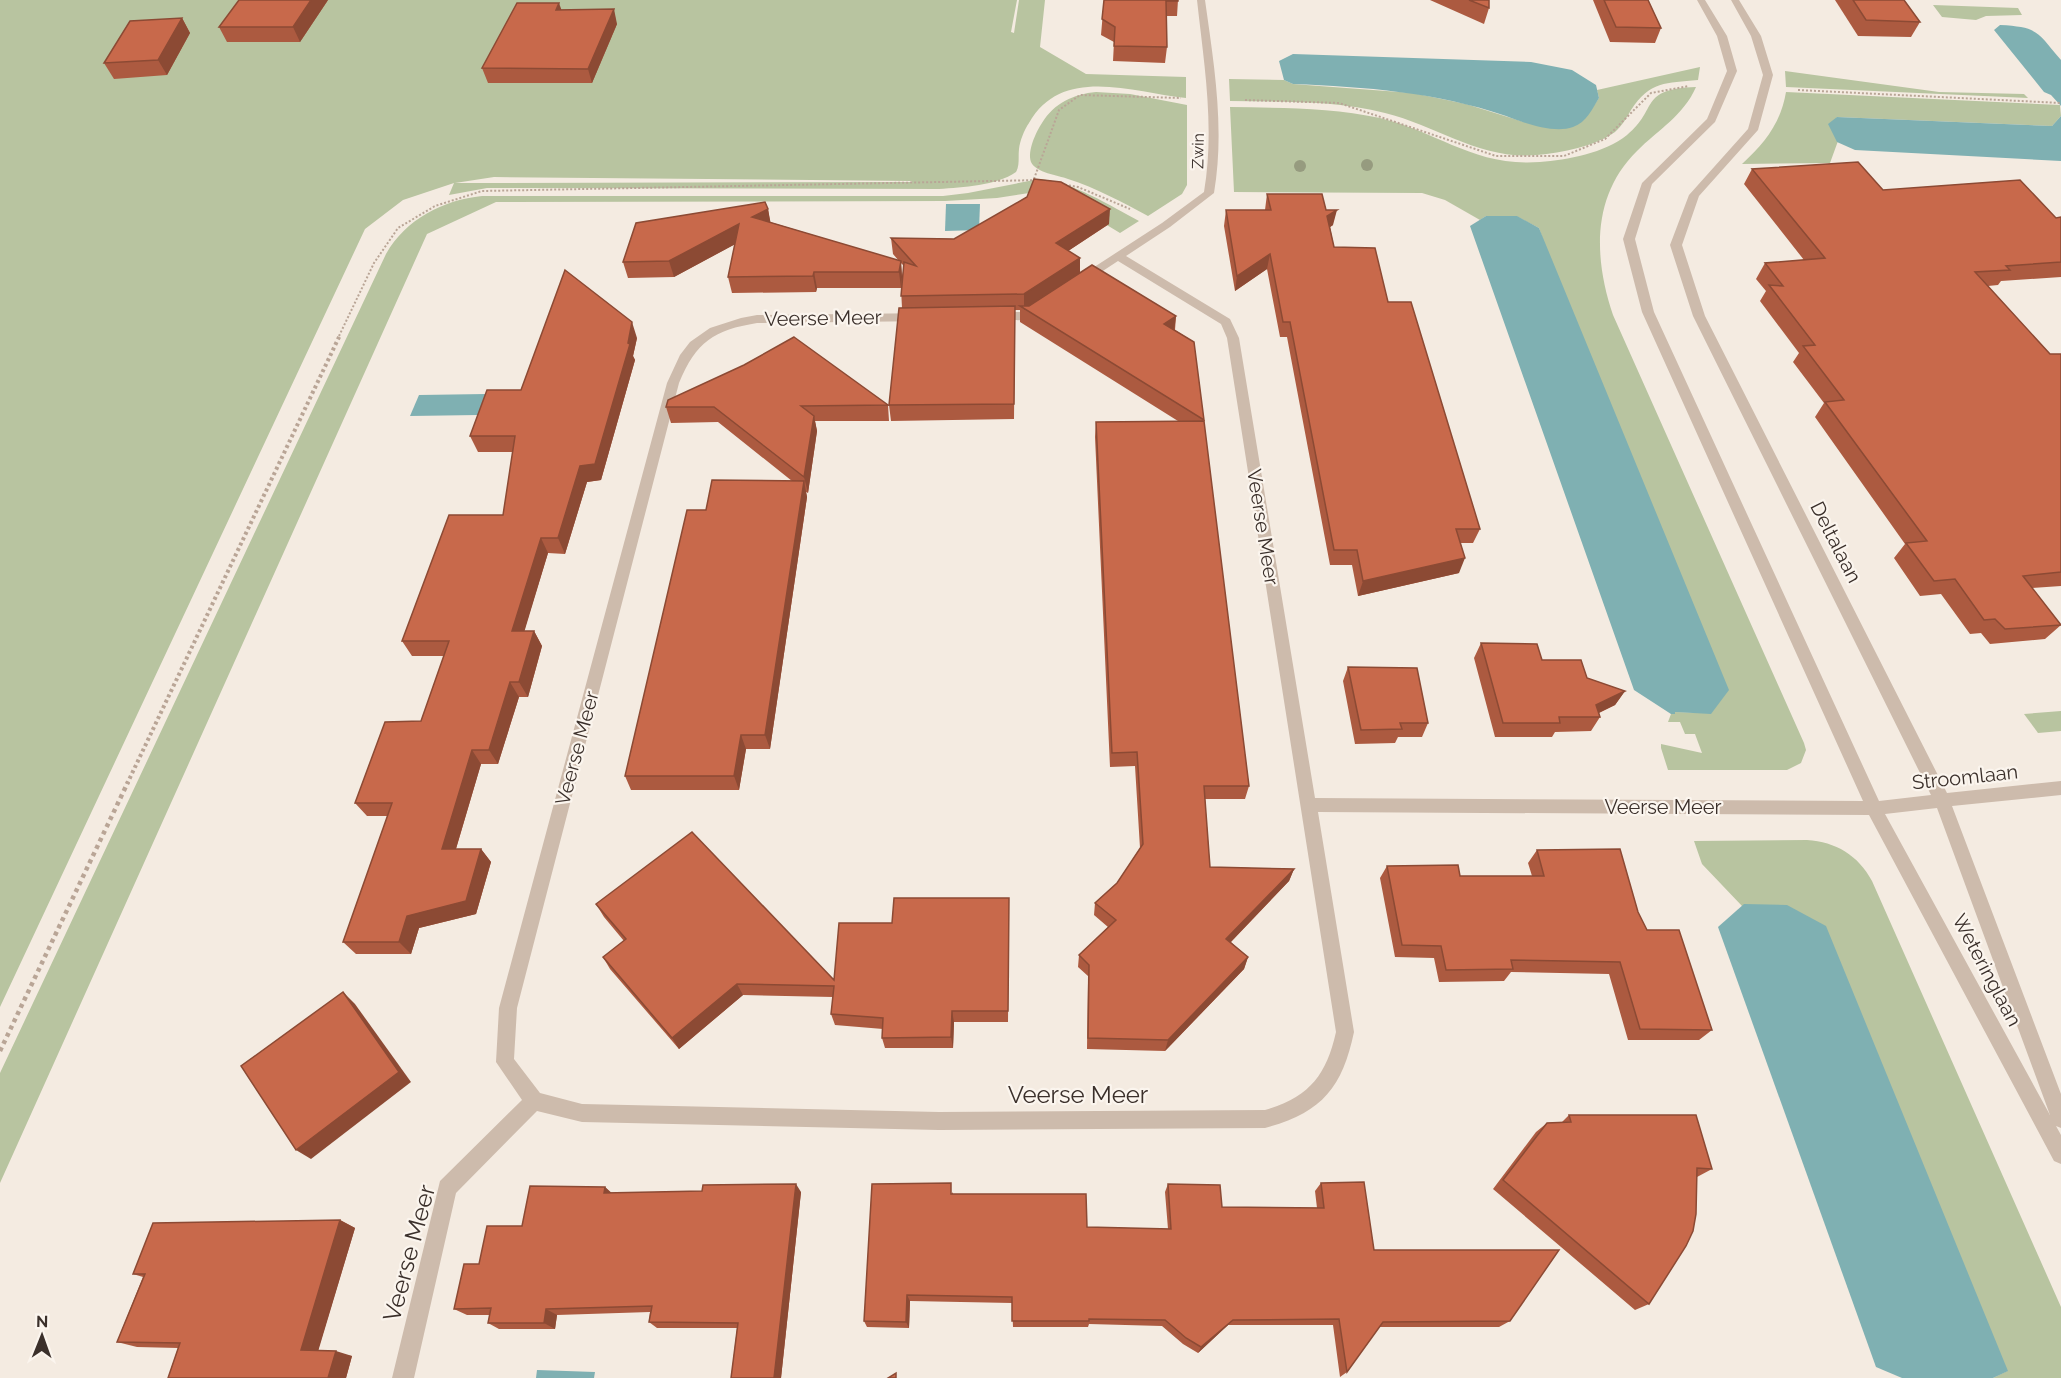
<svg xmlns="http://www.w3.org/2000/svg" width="2061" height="1378" viewBox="0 0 2061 1378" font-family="Raleway,sans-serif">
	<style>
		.green { fill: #b8c4a0; fill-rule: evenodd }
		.water { fill: #7fb0b2 }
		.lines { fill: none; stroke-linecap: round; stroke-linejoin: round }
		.path-far2 { stroke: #b9a596; stroke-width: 2; stroke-dasharray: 2 2; stroke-linecap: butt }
		.path-far1 { stroke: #b9a596; stroke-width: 4; stroke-dasharray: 3 3; stroke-linecap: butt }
		.path { stroke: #b9a596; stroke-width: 4.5; stroke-dasharray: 4 4; stroke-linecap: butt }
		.street { fill: #cdbbac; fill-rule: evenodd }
		.tree { fill: #969b7f }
		.wall { fill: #ac5a40; fill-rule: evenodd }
		.shaded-wall { fill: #8c4a34 }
		.building { fill: #c8694b; stroke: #8c4a34; stroke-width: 1.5 }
		.labels { text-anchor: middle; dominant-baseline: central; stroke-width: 4.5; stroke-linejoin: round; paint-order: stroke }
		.far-street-label { font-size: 16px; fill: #3b302b; stroke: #fbf5ee }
		.street-label { font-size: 20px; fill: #3b302b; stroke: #fbf5ee }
		.near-street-label { font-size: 24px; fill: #3b302b; stroke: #fbf5ee }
	</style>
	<rect width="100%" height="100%" fill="#f4ebe1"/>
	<g class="green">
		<path d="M0,0H1017L1011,32L1014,33L1019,0H1045L1040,47L1086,74L1186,77V98C1135,93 1062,64 1029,123C1024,130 1020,141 1019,149C1018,157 1020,165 1016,172C996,186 963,187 939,189L487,188L449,195L454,183L403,200L365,229L0,1007ZM494,177L911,181L912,182L455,183Z"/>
		<path d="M1933,5L2018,8L2022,15L1986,16L1976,20L1942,17Z"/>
		<path d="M1700,67L1698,80C1666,83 1650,81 1631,110C1627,117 1622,126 1615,132C1595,146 1562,153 1537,155C1479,160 1438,126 1385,113C1335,100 1281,102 1230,101L1229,79L1284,80L1293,84L1413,93L1466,104L1524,122L1553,127L1588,114L1599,98L1597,90Z"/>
		<path d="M1785,71L1939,92L2024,94L2028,98L1786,87Z"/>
		<path d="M1696,87C1684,115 1658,130 1637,151C1591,196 1594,259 1613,315L1804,743L1806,750L1801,763L1787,770H1668L1661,748V744L1702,753L1695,734H1685L1680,722H1668L1671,714H1675L1674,712L1707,713L1539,228L1516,216H1486L1480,220L1445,200L1422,193L1234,192L1230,107C1280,108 1331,107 1380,118C1439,132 1474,167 1540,162C1567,160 1605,153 1627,135C1659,109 1638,89 1696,87Z"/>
		<path d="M1096,92L1130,94L1187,105V185L1182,194L1148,216C1122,202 1096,188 1068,179C1058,175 1036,173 1031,162C1027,151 1036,132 1042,123C1054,103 1074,94 1096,92Z"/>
		<path d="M1786,92L2060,105L2061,116L2052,126L1837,117L1832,129L1838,141L1830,163L1742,164C1764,144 1781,123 1786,92Z"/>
		<path d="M1039,179C1071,181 1111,206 1139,221L1120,233L1049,190L997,198L945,201L496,202L427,234L0,1183V1073L386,254C406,219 443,200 482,196H943L968,193Z"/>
		<path d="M2061,711V731L2038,733L2024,714Z"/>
		<path d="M1807,840C1836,842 1858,855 1872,881L2061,1307V1378H1993L2007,1371L1781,907L1742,906L1702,864L1694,841Z"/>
	</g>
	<g class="water">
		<path d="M2000,25C2039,27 2037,32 2061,60V106L2051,95L2044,92L1994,30Z"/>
		<path d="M1293,54L1531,62L1572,70L1596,85L1599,98C1592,109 1587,122 1573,127C1554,134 1524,123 1506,116C1436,92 1365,87 1293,84L1284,80L1279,61Z"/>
		<path d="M2061,116V161L1855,150L1837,142L1828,124L1837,117L2052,126Z"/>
		<path d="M946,204H980L979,230L945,231Z"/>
		<path d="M1486,216H1517L1539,228L1729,690L1711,714L1675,712V714H1671L1634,690L1470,226Z"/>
		<path d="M486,394L478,415L410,416L419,395Z"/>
		<path d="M1744,904L1787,905L1826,926L2008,1371L1993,1378H1902L1876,1367L1718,927Z"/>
		<path d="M537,1370L595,1372L594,1378H536Z"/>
	</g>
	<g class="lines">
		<g class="path-far2">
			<path d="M1798,90L2061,103"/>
			<path d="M1245,100L1339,103L1496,156H1564L1605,139L1651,93L1689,86"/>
			<path d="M1034,179L1059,110L1080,95L1181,98"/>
			<path d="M1061,184L1078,187L1130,209"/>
			<path d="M339,336L374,263L398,228L435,206L482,191L1042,180"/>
		</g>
		<path class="path-far1" d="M127,784L340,335"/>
		<path class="path" d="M0,1051L128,782"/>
		<path class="street" d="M1197,0H1205C1214,65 1225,128 1214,193L1170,227L1126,256L1230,319L1239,338L1315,798L1863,801L1642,312L1623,239L1642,183L1707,119L1727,71L1717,36L1697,0H1705L1727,36L1737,71L1715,122L1652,184L1635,239L1654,312L1879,801L1931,795L1693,316L1670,245L1689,195L1748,129L1763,75L1751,36L1731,0H1739L1761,36L1773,75L1758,130L1699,196L1682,245L1705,316L1947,793L2061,781V795L1952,806L2061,1094V1128L2056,1126L2061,1135V1164L2054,1161L1869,815L1318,812L1354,1032C1342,1089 1321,1113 1265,1128L939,1130L582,1122L537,1111L456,1193L414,1378H392L440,1181L522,1100L496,1062L499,1008L667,383L680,355L690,342L710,328L741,318L757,315L1025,312L1162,223L1204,192C1215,127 1204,64 1197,0ZM1118,261L1221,324L1227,338L1336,1032C1326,1076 1309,1097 1265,1110L939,1112L582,1104L540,1093L514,1059L517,1008L679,383C696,342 714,330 757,323L1028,320ZM1937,808L2050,1115L1885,814Z"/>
	</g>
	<g class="tree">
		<circle cx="1367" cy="165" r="6"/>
		<circle cx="1300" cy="166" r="6"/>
	</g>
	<g class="wall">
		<path d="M328,0L300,42H227L219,27Z"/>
		<path d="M1104,0H1178L1177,16H1166L1167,47L1165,63L1113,61L1114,42L1101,35Z"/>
		<path d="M1430,0H1489V8L1484,24Z"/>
		<path d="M1593,0H1648L1661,28L1655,43L1610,42Z"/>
		<path d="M1835,0H1904L1920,22L1911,37L1858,36Z"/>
		<path d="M561,10L617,24L592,83H488L482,68Z"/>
		<path d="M182,18L190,33L167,75L114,79L104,63Z"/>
		<path d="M1752,169L2056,218L2061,217V277L2001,281L1998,285L1988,286L2050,354H2061V586L2032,588L2061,625L2045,639L1990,644L1981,633L1970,634L1941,594L1920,596L1894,558L1905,544L1815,417L1824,403L1793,362L1799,353L1760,301L1766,291L1756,279L1765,263L1804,260L1744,184Z"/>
		<path d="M1267,194L1326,210L1333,225L1330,227L1334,247L1388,302L1480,529L1473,543H1461L1459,573L1358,596L1352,565H1330L1287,337H1280L1267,269L1235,291L1224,226L1226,210H1265Z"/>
		<path d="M768,209L770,222L899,261L893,254L891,238L954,239L1109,224L1068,251L1080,273L1176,316L1175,330L1194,342L1249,786L1245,799H1205L1210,867L1294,869L1289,881L1231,942L1248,957L1244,969L1165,1051L1087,1049L1088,976L1078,967L1079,955L1108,927L1094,915L1095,903L1117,883L1140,848L1135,766L1110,767L1095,437L1096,422L1178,421L1020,322V310H1015L1014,419L891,421L889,405L902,308L901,288H817L816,292L732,293L728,277L735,244L674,277L628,278L623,262ZM901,263L904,266L902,277Z"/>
		<path d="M637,338L633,356L635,360L601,480L587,482L565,554L548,553L524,631H534L542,646L528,697H519L498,764H481L456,849H481L491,862L476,914L419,928L411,954H356L343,942L388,816H367L355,803L421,721L444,656H412L402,641L503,515L513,452H478L470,436L521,390Z"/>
		<path d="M888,405L889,421H815L817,431L808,493L806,492L807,497L770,749H746L739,790H631L625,776L706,510L792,481L718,422L671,423L666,407Z"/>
		<path d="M1481,643L1542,660L1587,678L1625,691L1615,705L1599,713L1600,717L1591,731L1555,732L1552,737H1495L1474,658Z"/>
		<path d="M1348,667L1428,723L1422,737H1398L1395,743L1355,744L1343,681Z"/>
		<path d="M1537,850L1638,912L1647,930L1712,1030L1699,1040H1628L1609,974L1511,972L1504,981L1439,982L1434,958L1395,957L1380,878L1387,866L1460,876H1532L1528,863Z"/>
		<path d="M1009,898L1008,1022H954L953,1048H885L882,1038L883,1029L835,1025L831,1014L833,997L743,995L679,1049L610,969L603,957L624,941L604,917L596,904L834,980L892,923Z"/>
		<path d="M1569,1115L1712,1169L1697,1177L1649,1304L1635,1310L1493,1189L1536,1132L1547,1123L1562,1122Z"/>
		<path d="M1321,1183L1374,1250L1510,1321L1499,1327H1379L1347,1372L1340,1377L1333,1325H1228L1198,1353L1183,1344L1162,1326L1089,1324L1088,1327H1013L1012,1303L910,1301L909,1328L867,1327L864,1321L953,1192V1194L1087,1227L1168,1229L1165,1192L1168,1184L1222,1207L1317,1208L1315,1191Z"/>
		<path d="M605,1187L611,1193L801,1192L781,1378H731L737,1328H657L649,1322L650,1312L557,1315L555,1329H499L488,1323L490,1315H467L454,1309L479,1264L522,1226Z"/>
		<path d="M340,1220L355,1228L318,1350L352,1356L346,1378H168L178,1348L137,1347L117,1342L143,1277L133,1274Z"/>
	</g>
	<g class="shaded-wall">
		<path d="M311,0H328L300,42L293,27Z"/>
		<path d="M559,3L564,17L556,10Z"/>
		<path d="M614,9L617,24L592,83L588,69Z"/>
		<path d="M182,18L190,33L167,75L158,60Z"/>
		<path d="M768,209L771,225L752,217Z"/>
		<path d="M1110,209L1109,224L1056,259V243Z"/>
		<path d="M1337,210L1333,225L1324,231L1327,216Z"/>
		<path d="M739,224L743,240L674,277L669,261Z"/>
		<path d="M1270,254L1267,269L1235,291L1237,276Z"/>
		<path d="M1080,258V274L1024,310V294Z"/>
		<path d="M901,261L902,277L901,288L899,272Z"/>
		<path d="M814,272L817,288L816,292L813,276Z"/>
		<path d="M1176,316L1174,332L1164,324Z"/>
		<path d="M632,322L637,338L633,356L635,360L601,480L587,482L565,554L558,538L580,466L628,343Z"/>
		<path d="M814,416L817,431L808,493L804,477Z"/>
		<path d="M804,481L807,497L770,749L765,735Z"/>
		<path d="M541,538L548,553L520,646L512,631Z"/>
		<path d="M1465,558L1459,573L1358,596L1363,581Z"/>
		<path d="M534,631L542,646L528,697L519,682Z"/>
		<path d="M510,682L519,697L498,764L489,750Z"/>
		<path d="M1625,691L1615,705L1590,717L1596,705Z"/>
		<path d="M741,735L746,749L739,790L734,776Z"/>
		<path d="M472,750L481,764L452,862L442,849Z"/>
		<path d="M481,849L491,862L476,914L419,928L411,954L399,942L407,916Z"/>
		<path d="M1294,869L1289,881L1223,950L1226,939Z"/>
		<path d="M1248,957L1244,969L1165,1051L1168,1040Z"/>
		<path d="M737,984L743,995L679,1049L672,1038Z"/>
		<path d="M343,992L355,1004L411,1082L311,1159L296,1150Z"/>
		<path d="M952,1011L954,1022L953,1048L951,1037Z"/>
		<path d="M796,1184L801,1192L781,1378H774Z"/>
		<path d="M605,1187L614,1195L604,1193Z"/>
		<path d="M340,1220L355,1228L317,1355L301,1350Z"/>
		<path d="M907,1295L910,1301L909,1328L906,1322Z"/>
		<path d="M546,1309L557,1315L555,1329L544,1323Z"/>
		<path d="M1233,1320L1228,1325L1198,1353L1201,1347Z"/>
		<path d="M336,1351L352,1356L346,1378H328Z"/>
	</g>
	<g class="building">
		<path d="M239,0H311L293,27H219Z"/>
		<path d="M1104,0H1178V1H1166L1167,47L1114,46L1115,27L1102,19Z"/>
		<path d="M1469,0H1489V8Z"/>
		<path d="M1604,0H1648L1661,28L1616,27Z"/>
		<path d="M1853,0H1904L1920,22L1866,20Z"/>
		<path d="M517,3H559L556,10L614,9L588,69L482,68Z"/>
		<path d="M182,18L158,60L104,63L130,21Z"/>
		<path d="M1858,162L1883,190L2020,180L2056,218L2061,217V262L2006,266L2010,270L1975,272L2050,354H2061V572L2023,576L2061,625L2005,629L1995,619L1984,620L1955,579L1934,581L1906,543L1927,541L1825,402L1844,400L1803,346L1815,345L1769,285L1783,286L1765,263L1825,258L1752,169Z"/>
		<path d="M1034,179L1061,182L1110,209L1056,243L1080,258L1024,294L901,296L904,262L916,266L891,238L954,239L1027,197Z"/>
		<path d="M1267,194H1322L1326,210H1337L1327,216L1334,247L1375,248L1388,302H1411L1480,529H1456L1465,558L1363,581L1357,550H1334L1290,322H1283L1270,254L1237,276L1226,210H1271Z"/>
		<path d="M765,202L768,209L752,217L901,261L899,272H814L813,276L728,277L739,224L669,261L623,262L636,223Z"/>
		<path d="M1092,265L1176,316L1164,324L1194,342L1204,420L1020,306H1029Z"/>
		<path d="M565,270L632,322L628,343L630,344L595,464L580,466L558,538H541L512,631H534L519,682H510L489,750H472L442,849H481L466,901L407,916L399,942H343L392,803H355L385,722L421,721L449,641H402L449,515H503L515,436H470L487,390H521Z"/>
		<path d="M1015,306L1014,404L889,405L899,308Z"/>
		<path d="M794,337L888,405L801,406L814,416L804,477L714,407H666L668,400L744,365Z"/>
		<path d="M1204,421L1249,786H1204L1210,867L1294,869L1226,939L1248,957L1168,1040L1088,1038L1089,965L1079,955L1116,920L1095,903L1117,883L1143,844L1137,752L1112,753L1096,422Z"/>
		<path d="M712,480L804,481L765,735H741L734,776H625L687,510H706Z"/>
		<path d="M1481,643L1537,644L1542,660H1581L1587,678L1625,691L1596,705L1600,717H1559L1560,723H1503Z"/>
		<path d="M1348,667L1417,668L1428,723H1400L1402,729L1361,730Z"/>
		<path d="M692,832L834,980L839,923H892L894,898H1009L1008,1011H952L951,1037L882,1038L883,1018L831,1014L834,986L737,984L672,1038L603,957L626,939L596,904Z"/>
		<path d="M1620,849L1638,912L1647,930H1679L1712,1030L1640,1029L1620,962L1511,960L1513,969L1446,970L1441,946L1402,945L1387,866L1458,865L1460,876H1544L1537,850Z"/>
		<path d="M343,992L399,1072L296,1150L241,1066Z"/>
		<path d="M1569,1115H1696L1712,1169L1697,1168L1696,1214L1693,1231L1686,1246L1649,1304L1503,1180L1547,1123L1571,1122Z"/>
		<path d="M1364,1182L1374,1250H1559L1510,1321L1383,1322L1347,1372L1339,1319L1233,1320L1201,1347L1186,1338L1165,1320L1089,1319V1321H1012V1297L907,1295L906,1322L864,1321L872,1184L951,1183V1194H1086L1087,1227L1171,1229L1168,1184L1220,1185L1222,1207L1324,1208L1321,1183Z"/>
		<path d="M796,1184L774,1378H731L738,1323L649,1322L652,1306L546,1309L544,1323H488L491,1308L454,1309L464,1264H479L487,1226H522L530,1186L605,1187L604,1193L702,1191L703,1185Z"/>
		<path d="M340,1220L301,1350L336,1351L328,1378H168L180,1343L117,1342L145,1274H133L153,1223Z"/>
		<path d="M896,1373V1378H888Z"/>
	</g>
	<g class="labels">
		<g class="far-street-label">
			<text transform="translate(1198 151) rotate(-89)">Zwin</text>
		</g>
		<g class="street-label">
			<text transform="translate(823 318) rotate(-1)">Veerse Meer</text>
			<text transform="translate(1263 527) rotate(81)">Veerse Meer</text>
			<text transform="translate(1836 542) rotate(63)">Deltalaan</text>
			<text transform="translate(577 748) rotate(-75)">Veerse Meer</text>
			<text transform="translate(1965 777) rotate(-6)">Stroomlaan</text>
			<text x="1663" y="807">Veerse Meer</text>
			<text transform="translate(1987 970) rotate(62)">Weteringlaan</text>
		</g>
		<g class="near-street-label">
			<text x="1078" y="1094">Veerse Meer</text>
			<text transform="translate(409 1253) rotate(-75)">Veerse Meer</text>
		</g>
	</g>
	<g transform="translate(42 1336) rotate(1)" stroke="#fbf5ee" stroke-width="4.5" paint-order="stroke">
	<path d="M0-4.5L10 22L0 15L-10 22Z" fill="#3b302b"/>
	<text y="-9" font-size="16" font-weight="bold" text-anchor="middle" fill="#3b302b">N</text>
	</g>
</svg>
